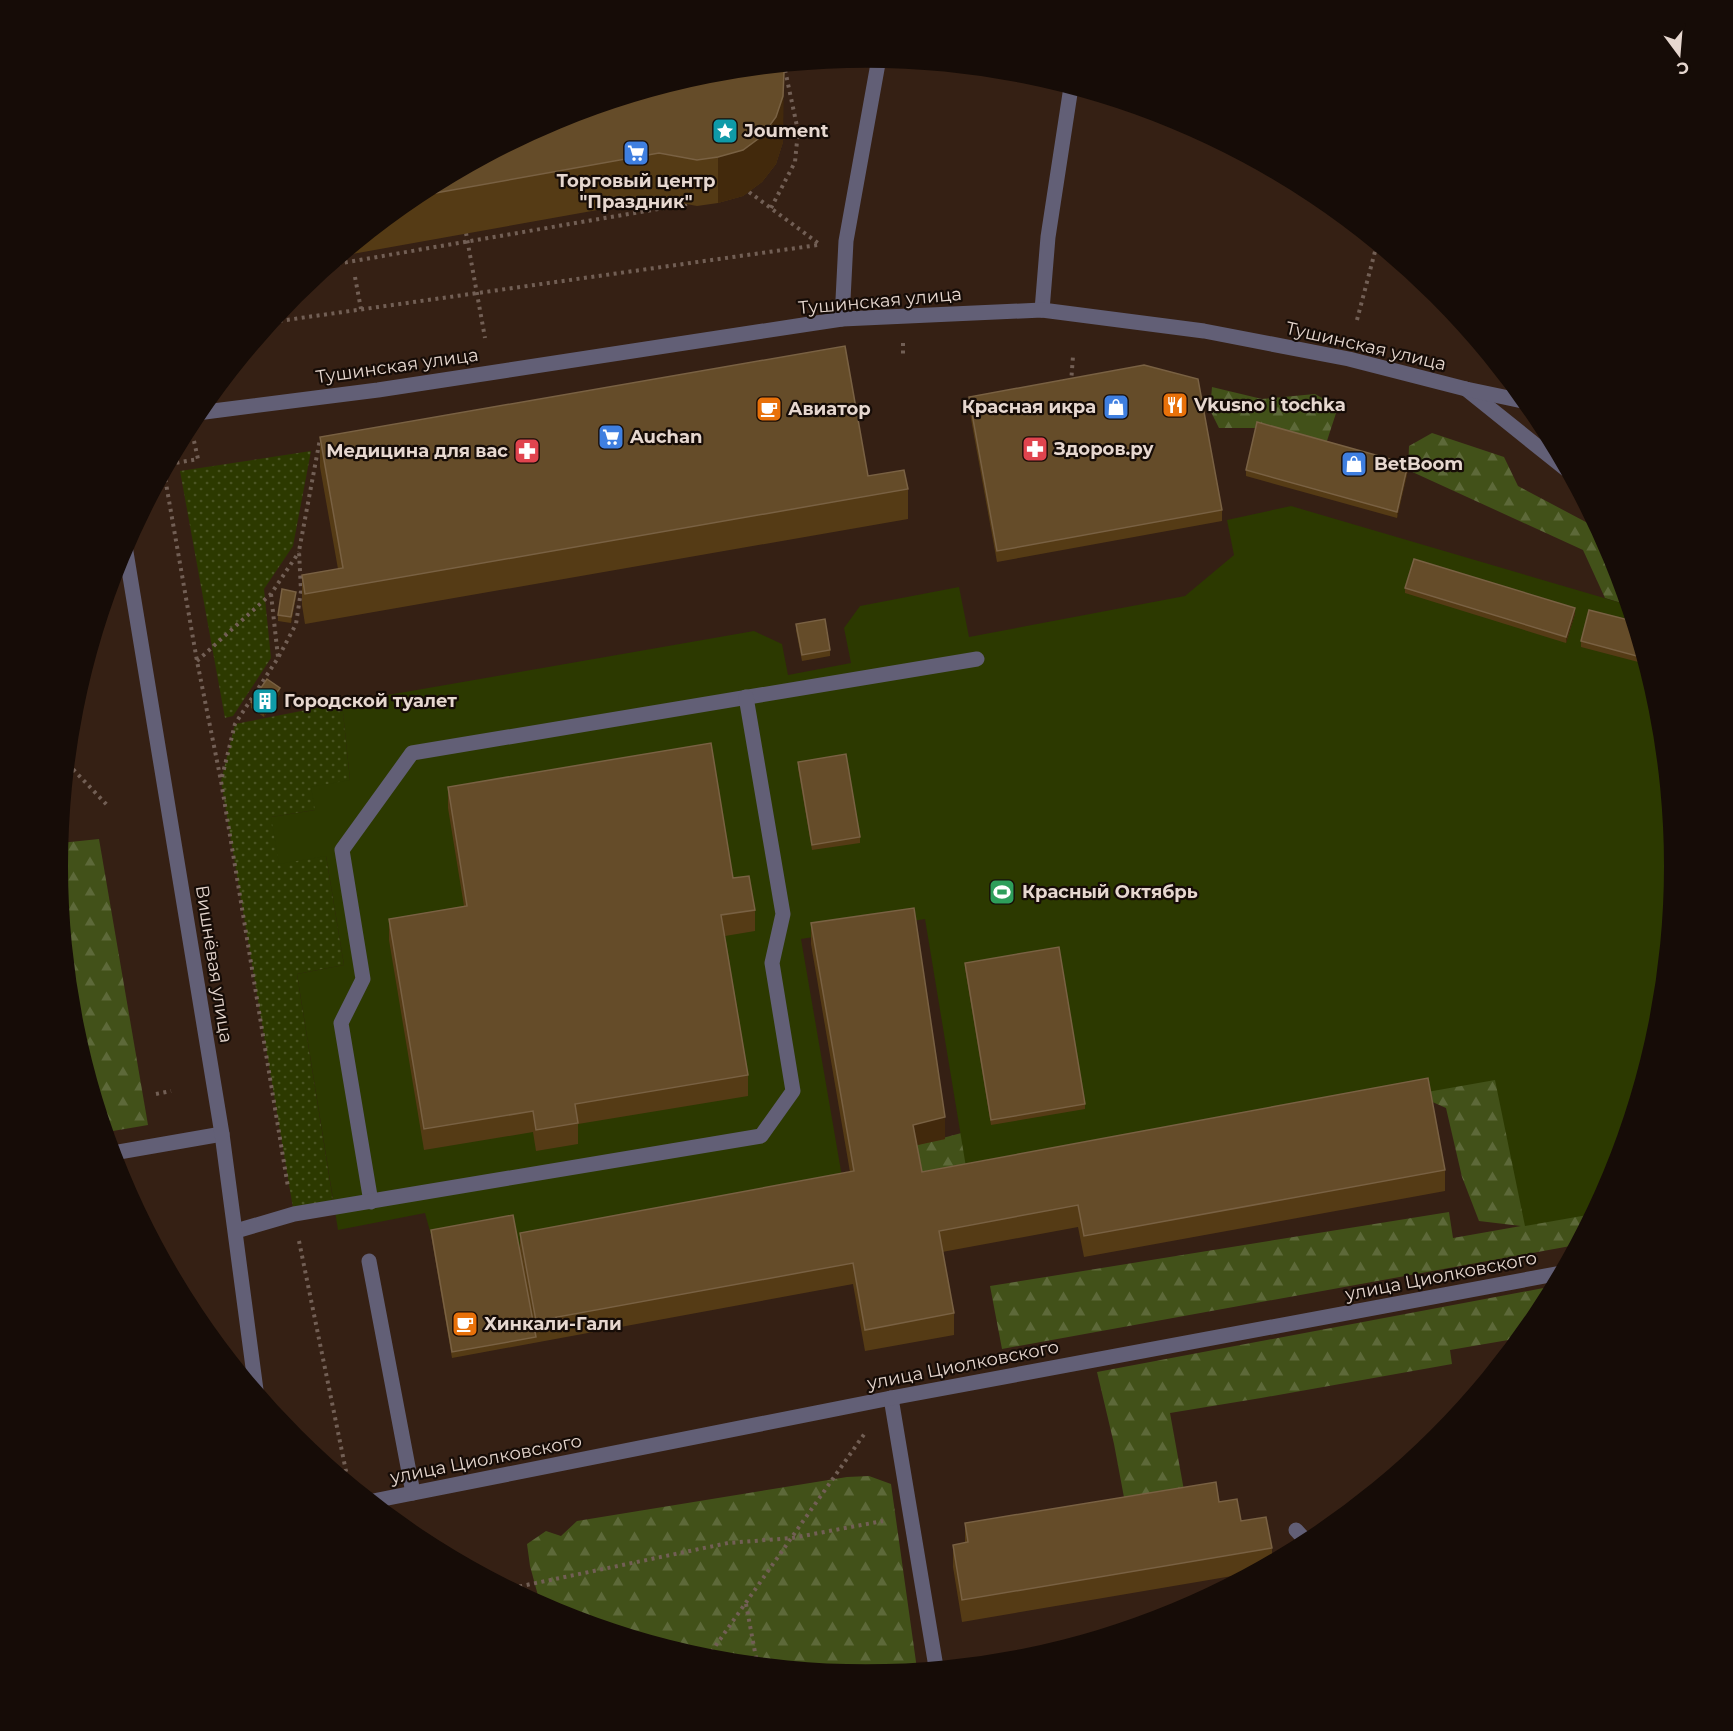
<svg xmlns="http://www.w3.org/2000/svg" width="1733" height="1731" viewBox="0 0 1733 1731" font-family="Montserrat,sans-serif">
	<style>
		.grass { fill: url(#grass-dots) }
		.forest { fill: url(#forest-firs) }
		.garden { fill: #2c3900 }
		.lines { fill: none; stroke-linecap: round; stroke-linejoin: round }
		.path { stroke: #725f55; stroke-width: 4; stroke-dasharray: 3 4.5; stroke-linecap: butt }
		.service { stroke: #625f76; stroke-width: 15 }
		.minor { stroke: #625f76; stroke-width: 15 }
		.wall { fill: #553b15 }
		.shaded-wall { fill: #42290c }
		.building { fill: #654c29; stroke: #796143; stroke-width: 1.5 }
		.labels { text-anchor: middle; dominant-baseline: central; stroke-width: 4.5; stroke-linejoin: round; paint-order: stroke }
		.poi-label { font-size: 18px; font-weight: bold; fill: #e6d7cf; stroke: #160c07; text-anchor: start }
		.street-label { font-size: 18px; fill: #e6d7cf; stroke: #160c07 }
	</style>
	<defs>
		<pattern id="grass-dots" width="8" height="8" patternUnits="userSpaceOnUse" patternTransform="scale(1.5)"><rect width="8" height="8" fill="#2c3900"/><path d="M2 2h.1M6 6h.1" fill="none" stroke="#4b5524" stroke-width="1.8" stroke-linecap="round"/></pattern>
		<pattern id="forest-firs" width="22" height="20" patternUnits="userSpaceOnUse" patternTransform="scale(1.5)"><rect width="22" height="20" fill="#425119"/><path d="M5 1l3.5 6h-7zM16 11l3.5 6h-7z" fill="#5d6939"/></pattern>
	</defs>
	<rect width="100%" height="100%" fill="#352014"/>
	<g class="grass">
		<path d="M311,451L293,546L264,589L271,658L233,716L225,718L180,471Z"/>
		<path d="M342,703L350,780L315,810L271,817L326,856L344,965L297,974L334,1207L294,1214L221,781L235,724Z"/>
	</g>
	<g class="forest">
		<path d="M1212,387L1262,399L1315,394L1338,407L1325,447L1257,428H1219L1210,410Z"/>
		<path d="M1432,433L1504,457L1518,486L1599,529L1614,556L1628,605L1605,598L1583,550L1408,470L1409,446Z"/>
		<path d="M99,839L148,1125L107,1132L73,1023L58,865L60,843Z"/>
		<path d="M1398,1052L1540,1083L1613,1175L1576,1245L1002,1349L990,1286L1449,1212L1453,1238L1521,1226L1479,1221L1462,1177L1446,1108L1428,1100L922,1193L913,1146L991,1125Z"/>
		<path d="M1554,1286L1539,1315L1520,1338L1450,1350L1452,1364L1261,1398L1170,1413L1185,1496L1126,1508L1114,1444L1097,1372Z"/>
		<path d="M869,1476L891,1484L917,1669L866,1674L708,1658L557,1612L540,1603L530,1566L527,1544L546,1531L561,1536L577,1521L847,1477Z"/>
	</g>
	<path class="garden" d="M1291,506L1628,605L1660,708L1675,866L1659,1024L1613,1175L1593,1214L1525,1226L1495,1080L967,1173L925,919L801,939L845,1194L520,1254L513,1221L431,1235L425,1213L338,1230L297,974L344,965L326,856L279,864L271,817L315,810L311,787L350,780L342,703L754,631L782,644L788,675L851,663L844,628L860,606L959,587L969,637L1185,596L1234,555L1227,520Z"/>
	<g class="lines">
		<g class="path">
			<path d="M749,192L818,243"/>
			<path d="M771,208L795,162L798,131L784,65"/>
			<path d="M466,233L485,338"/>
			<path d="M330,265L687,204"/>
			<path d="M355,277L361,309"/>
			<path d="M1357,320L1377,244"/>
			<path d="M272,322L818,245"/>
			<path d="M903,343V355"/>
			<path d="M1478,348L1479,344"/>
			<path d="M1071,383L1073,356"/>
			<path d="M169,464L198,459L194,441"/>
			<path d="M164,472L197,661L221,781L288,1187"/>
			<path d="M271,594L278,657"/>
			<path d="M197,661L271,594L299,552"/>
			<path d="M68,764L107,805"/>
			<path d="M222,777L235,724L278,658L296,624L301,591L299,551L320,439"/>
			<path d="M156,1094L171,1091"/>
			<path d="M299,1241L348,1481"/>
			<path d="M512,1588L728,1543L792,1538L883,1521"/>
			<path d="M746,1604L757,1663"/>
			<path d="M707,1658L865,1433"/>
		</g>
		<g class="service">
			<path d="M1042,310L1048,237L1071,87"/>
			<path d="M842,319L846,241L879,58"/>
			<path d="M1466,389L1567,470"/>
			<path d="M113,1153L222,1134"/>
			<path d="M371,1202L341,1023L363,979L342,850L412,753L977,659"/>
			<path d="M236,1231L294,1214L761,1136L793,1091L772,963L783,914L746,697"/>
			<path d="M369,1261L413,1493"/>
			<path d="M891,1398L936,1667"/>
			<path d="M1296,1530L1307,1542"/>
		</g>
		<g class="minor">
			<path d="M197,413L378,390L842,319L1042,310L1204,331L1349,359L1466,389L1527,402"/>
			<path d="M125,546L222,1134L256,1390"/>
			<path d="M373,1501L891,1398L1561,1273"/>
		</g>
	</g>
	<g class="wall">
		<path d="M557,118L783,142L776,164L762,182L743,196L718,203L697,206L659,199L341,256L418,193Z"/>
		<path d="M969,397L1222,510V521L997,562L969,408Z"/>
		<path d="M320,437L868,476L908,489V519L305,624L302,605V575L338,569L320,467Z"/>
		<path d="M1246,470H1408L1397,518L1246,476Z"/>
		<path d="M1405,588L1575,614L1566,643L1405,593Z"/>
		<path d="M296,597L291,623L278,621V615Z"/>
		<path d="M1633,621L1646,664L1581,647V641Z"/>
		<path d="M796,624L830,650V656L802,661L796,630Z"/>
		<path d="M280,694L264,717L251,708V702Z"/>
		<path d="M798,762L860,837V843L812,850L798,768Z"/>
		<path d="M448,787L733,878L755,910V931L725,936L748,1075V1096L578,1124V1144L536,1151L533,1132L424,1150L389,940V919L464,906L448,808Z"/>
		<path d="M811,923L945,1139L917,1145L922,1172L1445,1170V1191L1084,1257L1078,1227L942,1252L954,1313V1335L865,1351L853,1284L452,1358L431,1235V1230L520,1250V1233L850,1172L811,944Z"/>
		<path d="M965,963L1085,1104V1109L991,1125L965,968Z"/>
		<path d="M1219,1502L1272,1548V1561L1250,1573L962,1622L953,1567V1545L965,1543V1523Z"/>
	</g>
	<g class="shaded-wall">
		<path d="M784,72L783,142L776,164L762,182L743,196L718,203V157Z"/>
		<path d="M1408,464V470L1397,518V512Z"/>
		<path d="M296,592V597L291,623V617Z"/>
		<path d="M1575,608V614L1566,643V637Z"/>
		<path d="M280,688V694L264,717V711Z"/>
		<path d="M945,1117V1139L913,1146V1125Z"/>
	</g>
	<g class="building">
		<path d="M782,65L784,72L783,96L776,117L762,136L743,150L718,157L697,160L659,153L413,197L418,193L557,118L709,72Z"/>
		<path d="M845,346L868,476L904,470L908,489L305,594L302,575L343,568L320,437Z"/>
		<path d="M1144,365L1198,379L1222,510L997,551L969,397Z"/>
		<path d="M1257,422L1408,464L1397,512L1246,470Z"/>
		<path d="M1414,559L1575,608L1566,637L1405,588Z"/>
		<path d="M282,589L296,592L291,617L278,615Z"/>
		<path d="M1589,610L1633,621L1644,658L1581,641Z"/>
		<path d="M825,619L830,650L802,655L796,624Z"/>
		<path d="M267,679L280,688L264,711L251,702Z"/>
		<path d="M711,743L733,878L749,876L755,910L721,915L748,1075L575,1104L578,1123L536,1130L533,1111L424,1129L389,919L467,906L448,787Z"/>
		<path d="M846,754L860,837L812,845L798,762Z"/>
		<path d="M914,908L945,1117L913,1125L922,1172L1428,1078L1445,1170L1084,1236L1078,1205L939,1231L954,1313L865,1330L853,1263L536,1321L520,1233L854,1171L811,923Z"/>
		<path d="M1059,947L1085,1104L991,1120L965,963Z"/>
		<path d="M513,1215L536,1337L452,1352L431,1230Z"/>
		<path d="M1216,1482L1219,1502L1237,1499L1241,1521L1266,1517L1272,1548L962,1600L953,1545L968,1542L965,1523Z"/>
	</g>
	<defs>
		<g id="sight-square" transform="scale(1.35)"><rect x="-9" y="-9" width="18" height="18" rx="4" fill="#0f9aa8" stroke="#160c07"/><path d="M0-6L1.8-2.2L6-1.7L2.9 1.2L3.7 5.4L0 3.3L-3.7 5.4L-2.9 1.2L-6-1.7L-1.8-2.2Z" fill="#fff"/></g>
		<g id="supermarket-square" transform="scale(1.35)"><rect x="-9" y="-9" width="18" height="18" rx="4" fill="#3f7fe0" stroke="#160c07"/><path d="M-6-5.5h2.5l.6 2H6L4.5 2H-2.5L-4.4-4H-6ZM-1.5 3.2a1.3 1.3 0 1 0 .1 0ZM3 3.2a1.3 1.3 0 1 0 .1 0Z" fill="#fff"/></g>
		<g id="restaurant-square" transform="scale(1.35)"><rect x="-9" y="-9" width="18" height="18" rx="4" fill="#e8710a" stroke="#160c07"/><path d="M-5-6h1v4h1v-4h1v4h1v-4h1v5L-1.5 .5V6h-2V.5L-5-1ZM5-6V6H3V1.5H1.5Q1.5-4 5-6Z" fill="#fff"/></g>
		<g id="shop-square" transform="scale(1.35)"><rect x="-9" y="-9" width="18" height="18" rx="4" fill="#3f7fe0" stroke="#160c07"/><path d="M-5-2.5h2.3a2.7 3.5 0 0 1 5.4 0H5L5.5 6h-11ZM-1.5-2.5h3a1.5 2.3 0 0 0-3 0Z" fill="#fff"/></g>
		<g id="cafe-square" transform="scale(1.35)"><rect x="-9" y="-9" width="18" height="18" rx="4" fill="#e8710a" stroke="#160c07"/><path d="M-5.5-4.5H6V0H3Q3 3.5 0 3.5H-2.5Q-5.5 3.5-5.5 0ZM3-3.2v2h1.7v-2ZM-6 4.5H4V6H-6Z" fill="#fff"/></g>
		<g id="pharmacy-square" transform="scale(1.35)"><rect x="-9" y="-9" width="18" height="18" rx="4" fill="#e0444e" stroke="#160c07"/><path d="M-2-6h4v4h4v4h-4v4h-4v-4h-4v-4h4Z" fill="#fff"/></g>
		<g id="building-square" transform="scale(1.35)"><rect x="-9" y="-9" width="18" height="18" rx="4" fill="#0f9aa8" stroke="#160c07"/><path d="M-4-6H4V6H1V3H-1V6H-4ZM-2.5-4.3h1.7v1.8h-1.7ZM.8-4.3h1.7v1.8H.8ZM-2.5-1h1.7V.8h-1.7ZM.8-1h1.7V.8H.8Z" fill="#fff"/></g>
		<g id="stadium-square" transform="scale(1.35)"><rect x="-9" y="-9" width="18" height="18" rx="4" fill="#2e9e5b" stroke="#160c07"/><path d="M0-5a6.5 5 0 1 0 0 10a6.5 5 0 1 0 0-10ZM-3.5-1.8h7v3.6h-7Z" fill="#fff"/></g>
	</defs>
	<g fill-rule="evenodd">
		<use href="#sight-square" x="725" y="131"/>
		<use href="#supermarket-square" x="636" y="153"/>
		<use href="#restaurant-square" x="1175" y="405"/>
		<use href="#shop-square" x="1116" y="407"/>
		<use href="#cafe-square" x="769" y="409"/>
		<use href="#supermarket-square" x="611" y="437"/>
		<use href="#pharmacy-square" x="1035" y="449"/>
		<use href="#pharmacy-square" x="527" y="451"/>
		<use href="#shop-square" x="1354" y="464"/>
		<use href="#building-square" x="265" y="701"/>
		<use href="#stadium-square" x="1002" y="892"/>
		<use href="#cafe-square" x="465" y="1324"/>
	</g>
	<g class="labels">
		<g class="poi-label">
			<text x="744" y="131">Joument</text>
			<text x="636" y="181" text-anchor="middle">Торговый центр<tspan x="636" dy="21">"Праздник"</tspan></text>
			<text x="1194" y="405">Vkusno i tochka</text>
			<text x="1096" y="407" text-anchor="end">Красная икра</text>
			<text x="788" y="409">Авиатор</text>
			<text x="630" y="437">Auchan</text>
			<text x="1054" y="449">Здоров.ру</text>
			<text x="508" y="451" text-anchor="end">Медицина для вас</text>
			<text x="1374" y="464">BetBoom</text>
			<text x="284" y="701">Городской туалет</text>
			<text x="1022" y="892">Красный Октябрь</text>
			<text x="484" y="1324">Хинкали-Гали</text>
		</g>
		<g class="street-label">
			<text transform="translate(880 301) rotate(-5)">Тушинская улица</text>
			<text transform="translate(1366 346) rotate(13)">Тушинская улица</text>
			<text transform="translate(397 366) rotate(-8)">Тушинская улица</text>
			<text transform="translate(214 964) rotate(81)">Вишнёвая улица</text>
			<text transform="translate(1441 1276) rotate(-11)">улица Циолковского</text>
			<text transform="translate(963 1365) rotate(-11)">улица Циолковского</text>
			<text transform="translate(486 1459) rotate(-11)">улица Циолковского</text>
		</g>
	</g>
	<path d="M0 0H1733V1731H0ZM68 866a798 798 0 1 1 1596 0a798 798 0 1 1-1596 0Z" fill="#160c07" fill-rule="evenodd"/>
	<g transform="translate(1679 54) rotate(164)" stroke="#160c07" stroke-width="4.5" paint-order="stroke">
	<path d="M0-4.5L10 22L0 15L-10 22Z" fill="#e6d7cf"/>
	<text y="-9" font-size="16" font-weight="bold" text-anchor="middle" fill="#e6d7cf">С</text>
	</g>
</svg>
